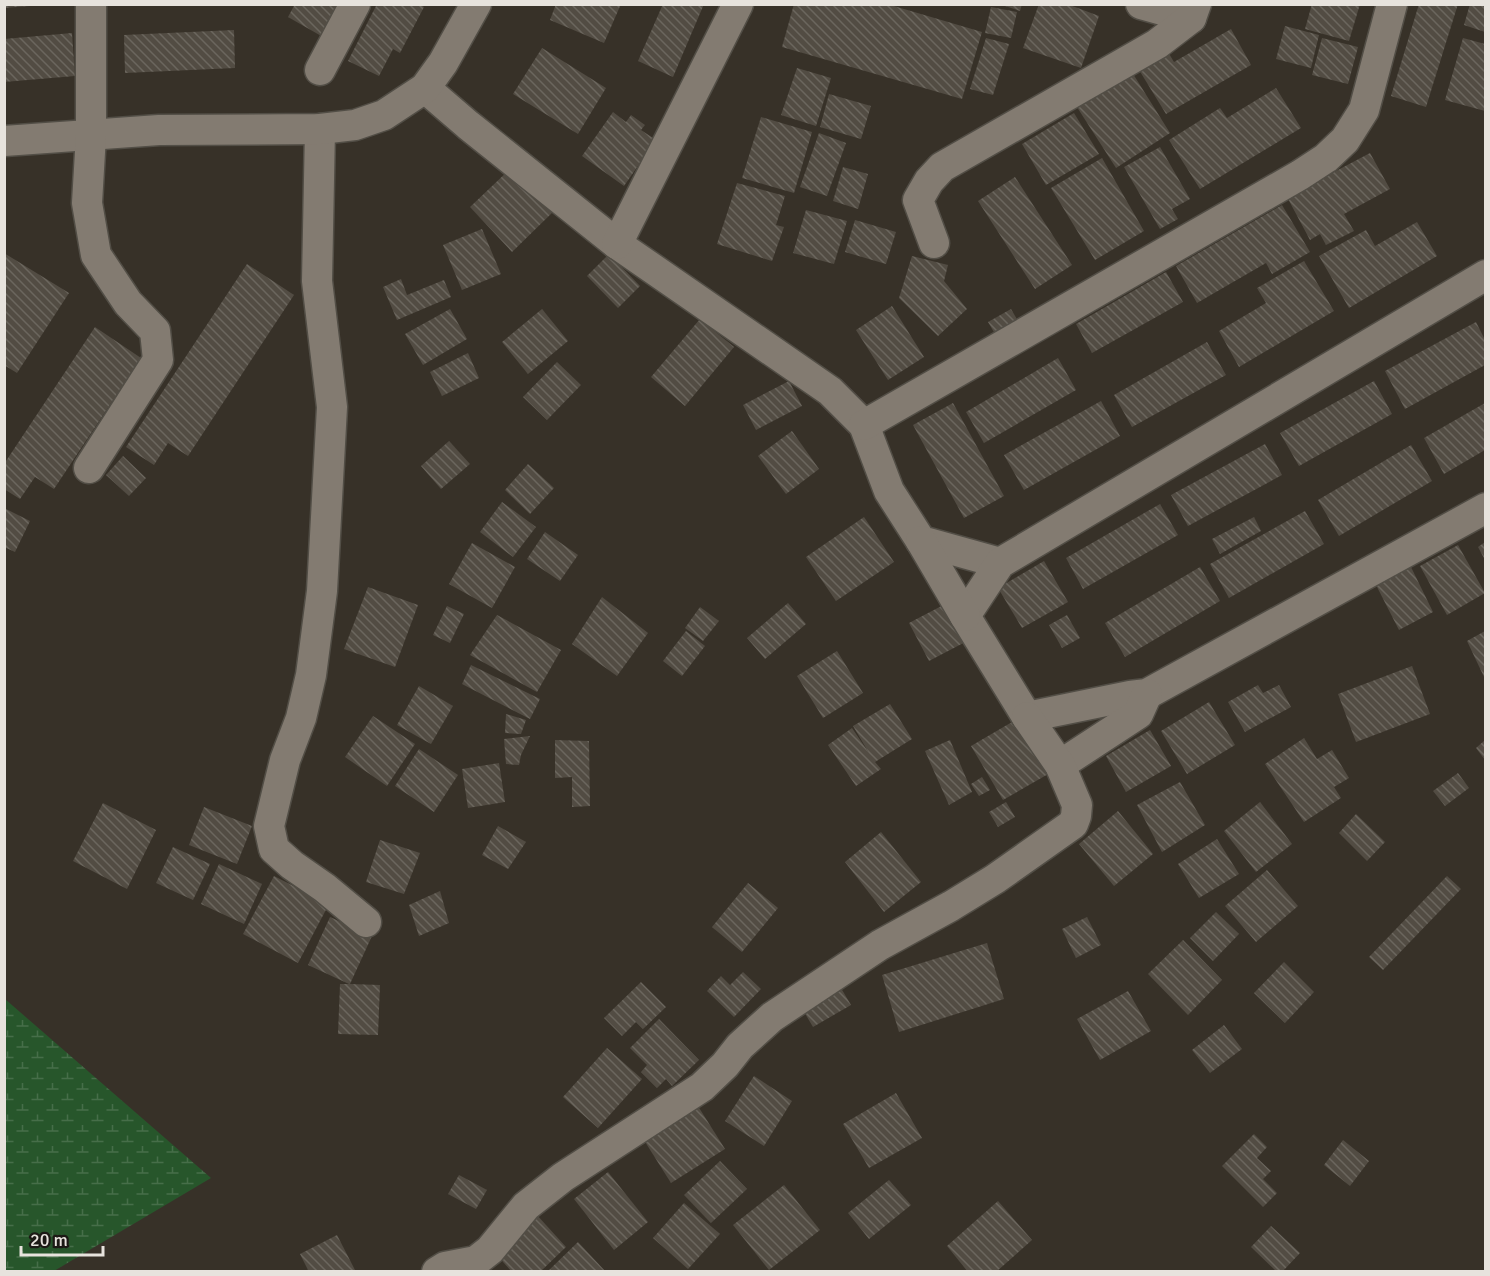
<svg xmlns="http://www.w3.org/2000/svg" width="1490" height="1276" viewBox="0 0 1490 1276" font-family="Signika,sans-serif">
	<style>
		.wetland { fill: url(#wetland-marsh) }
		.building { fill: url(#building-back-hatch) }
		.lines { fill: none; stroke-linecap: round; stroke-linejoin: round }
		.minor-casing { stroke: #524e46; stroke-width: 33 }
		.minor { stroke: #837b71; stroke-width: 30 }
	</style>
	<defs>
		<pattern id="wetland-marsh" width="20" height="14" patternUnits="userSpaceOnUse" patternTransform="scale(1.5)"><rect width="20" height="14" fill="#27562b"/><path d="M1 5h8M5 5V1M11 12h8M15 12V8" fill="none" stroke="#466e49"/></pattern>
		<pattern id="building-back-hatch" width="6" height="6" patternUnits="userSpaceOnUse" patternTransform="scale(1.5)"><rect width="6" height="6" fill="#524c43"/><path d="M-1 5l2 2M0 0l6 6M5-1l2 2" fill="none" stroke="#6b665e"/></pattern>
	</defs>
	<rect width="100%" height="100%" fill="#373128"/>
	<path class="wetland" d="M5,999L211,1178L54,1271H5Z"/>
	<g class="building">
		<path d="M4,4H30V6L4,8Z"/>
		<path d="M295,4H342L323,37L288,17Z"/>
		<path d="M377,4H419L424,7L400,53L393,49L379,76L348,61Z"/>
		<path d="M556,4H621L604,43L550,20Z"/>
		<path d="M663,4H704L673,77L638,61Z"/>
		<path d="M794,4H887L982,32L962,99L782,47Z"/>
		<path d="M999,4H1022L1020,11Z"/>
		<path d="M1039,4H1067L1099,16L1081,68L1023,48Z"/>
		<path d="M1312,4H1360L1349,41L1305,29Z"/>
		<path d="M1419,4H1458L1426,107L1391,96Z"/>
		<path d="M1470,4H1485V32L1464,25Z"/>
		<path d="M991,7L1017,12L1011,38L985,33Z"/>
		<path d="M1285,26L1319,35L1311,68L1276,59Z"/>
		<path d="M1231,29L1251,65L1166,114L1136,65L1165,47L1174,62Z"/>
		<path d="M234,30L235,68L125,73L124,35Z"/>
		<path d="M72,33L75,76L4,82V39Z"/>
		<path d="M986,38L1009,44L993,95L970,89Z"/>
		<path d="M1322,38L1358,47L1348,84L1312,75Z"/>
		<path d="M1463,38L1485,44V111L1445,100Z"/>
		<path d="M542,48L606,88L578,134L513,94Z"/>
		<path d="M797,68L831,78L816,126L781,115Z"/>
		<path d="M1130,69L1170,133L1116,168L1075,104Z"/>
		<path d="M1276,88L1301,128L1200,189L1169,140L1220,108L1227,118Z"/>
		<path d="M829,94L871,106L861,139L820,127Z"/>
		<path d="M613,112L626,122L631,115L645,125L641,130L656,140L624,186L582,156Z"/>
		<path d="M1074,113L1099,154L1046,185L1022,144Z"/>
		<path d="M761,117L812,132L794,193L742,178Z"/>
		<path d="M819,133L846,143L827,196L800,187Z"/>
		<path d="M1160,147L1190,199L1172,209L1178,219L1160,229L1124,167Z"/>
		<path d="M1370,153L1390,189L1344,214L1354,231L1326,245L1320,234L1310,240L1287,197Z"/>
		<path d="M1102,158L1144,231L1095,260L1051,188Z"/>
		<path d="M512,167L554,211L512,252L470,207Z"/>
		<path d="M843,167L868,174L858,209L833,201Z"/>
		<path d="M1015,177L1072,265L1035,289L978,201Z"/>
		<path d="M737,183L785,196L776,225L784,227L772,261L717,244Z"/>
		<path d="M1282,205L1310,252L1272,274L1266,263L1197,303L1176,266Z"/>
		<path d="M806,210L847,221L834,264L793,253Z"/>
		<path d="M855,220L896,232L886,264L845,252Z"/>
		<path d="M1417,222L1437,256L1349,308L1319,256L1366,230L1375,246Z"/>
		<path d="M482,229L501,274L462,290L443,245Z"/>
		<path d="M4,253L69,293L17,373L4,365Z"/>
		<path d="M609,254L640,286L618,308L587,276Z"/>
		<path d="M912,256L948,265L944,281L967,309L938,336L899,298Z"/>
		<path d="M1304,261L1334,311L1239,367L1219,331L1266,303L1257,288Z"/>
		<path d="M247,264L294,295L188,456L168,443L154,465L126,447Z"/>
		<path d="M1166,272L1183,302L1092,353L1076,324Z"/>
		<path d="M401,279L407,295L444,280L451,297L397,320L383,287Z"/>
		<path d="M892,306L924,357L888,380L856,330Z"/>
		<path d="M450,309L467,339L423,365L405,334Z"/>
		<path d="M542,309L568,341L528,374L502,342Z"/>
		<path d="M1011,309L1021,326L998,339L988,322Z"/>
		<path d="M700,319L734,347L685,406L651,377Z"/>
		<path d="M1476,322L1485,340V365L1405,409L1385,371Z"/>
		<path d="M95,327L141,358L54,489L35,477L20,499L4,489V464Z"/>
		<path d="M1207,342L1226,375L1132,427L1114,395Z"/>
		<path d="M468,353L479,378L442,396L430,372Z"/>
		<path d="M1058,358L1076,390L984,443L966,412Z"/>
		<path d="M557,362L581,385L547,420L523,397Z"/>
		<path d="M789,381L802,406L756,430L743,405Z"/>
		<path d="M1374,381L1392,414L1299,466L1280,433Z"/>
		<path d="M1101,401L1120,436L1024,490L1004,455Z"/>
		<path d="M953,403L1004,496L964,518L913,425Z"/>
		<path d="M1485,403V450L1444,474L1424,438Z"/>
		<path d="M792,431L819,469L786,494L758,456Z"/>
		<path d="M449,441L470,464L441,489L421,466Z"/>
		<path d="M1265,444L1282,475L1188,526L1171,495Z"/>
		<path d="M1411,445L1432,481L1339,536L1318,500Z"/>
		<path d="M123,456L146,478L129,496L106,475Z"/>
		<path d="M528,464L554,488L530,514L505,490Z"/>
		<path d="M502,502L536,527L513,557L480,532Z"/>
		<path d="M1160,504L1178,535L1083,589L1066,558Z"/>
		<path d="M4,508L30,521L15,552L4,547Z"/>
		<path d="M1305,511L1324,544L1229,598L1210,564Z"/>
		<path d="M864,517L894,562L836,601L806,557Z"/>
		<path d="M1254,517L1261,531L1220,554L1212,539Z"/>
		<path d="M545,532L578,555L560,581L527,559Z"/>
		<path d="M1485,542V560L1478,547Z"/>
		<path d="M472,543L515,567L492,608L449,584Z"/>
		<path d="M1458,545L1485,593L1447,615L1420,566Z"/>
		<path d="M1044,561L1068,602L1022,628L998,588Z"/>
		<path d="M1410,565L1433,612L1399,630L1375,583Z"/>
		<path d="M1200,567L1220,601L1125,657L1105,623Z"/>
		<path d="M368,587L418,605L395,667L344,649Z"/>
		<path d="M602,597L648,633L617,676L572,644Z"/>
		<path d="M951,601L971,639L929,661L909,623Z"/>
		<path d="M788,603L806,624L765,659L747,638Z"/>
		<path d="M447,606L464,614L450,643L433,635Z"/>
		<path d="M700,607L719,621L703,641L685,628Z"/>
		<path d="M497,615L561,650L537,692L470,655Z"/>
		<path d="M1067,615L1080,638L1062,648L1049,625Z"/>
		<path d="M686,631L705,646L682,676L663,661Z"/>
		<path d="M1485,631V679L1467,641Z"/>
		<path d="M837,651L863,693L823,718L797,676Z"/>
		<path d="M471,665L540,699L530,719L462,684Z"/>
		<path d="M1412,666L1430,714L1356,742L1338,694Z"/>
		<path d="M1258,685L1263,693L1279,685L1291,707L1245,732L1228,702Z"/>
		<path d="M419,686L453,706L431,744L397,725Z"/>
		<path d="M1209,702L1235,745L1187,774L1161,731Z"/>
		<path d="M890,704L912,739L875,762L881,769L856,786L828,745L852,728L869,753L853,726Z"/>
		<path d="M506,714L526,720L521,734L505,733Z"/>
		<path d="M373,716L415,744L387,786L345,757Z"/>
		<path d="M1019,718L1050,773L1003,800L971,746Z"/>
		<path d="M1150,730L1171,766L1126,792L1106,756Z"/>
		<path d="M530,736L521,755L519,765L506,764L504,739Z"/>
		<path d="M1304,738L1317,759L1332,750L1349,778L1334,787L1341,798L1304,822L1265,764Z"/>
		<path d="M555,740L589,741L590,806L572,807V777L555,778Z"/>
		<path d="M950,740L972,792L949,805L925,751Z"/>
		<path d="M1485,740V760L1476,748Z"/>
		<path d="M419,749L458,775L434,812L395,786Z"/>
		<path d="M499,763L505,802L468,808L462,769Z"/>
		<path d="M1458,773L1469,788L1445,806L1433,791Z"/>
		<path d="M982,777L990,790L979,796L971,784Z"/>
		<path d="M1180,782L1205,825L1162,852L1137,805Z"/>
		<path d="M1006,802L1015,817L998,827L989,812Z"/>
		<path d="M1260,802L1292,844L1256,872L1224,831Z"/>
		<path d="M103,803L156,830L127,889L73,861Z"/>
		<path d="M204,807L252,826L237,864L189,845Z"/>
		<path d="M1118,811L1153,854L1114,886L1079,844Z"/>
		<path d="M1356,814L1385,842L1367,861L1339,833Z"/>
		<path d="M498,826L526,842L508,869L482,855Z"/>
		<path d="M881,832L921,882L884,912L845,862Z"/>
		<path d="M1217,839L1239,874L1199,898L1178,864Z"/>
		<path d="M380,840L420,853L404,894L366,882Z"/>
		<path d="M173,847L210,864L193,900L156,883Z"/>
		<path d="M219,864L262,884L244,924L201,904Z"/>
		<path d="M1267,870L1298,906L1256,942L1225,906Z"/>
		<path d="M274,876L329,904L298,963L243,934Z"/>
		<path d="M1447,876L1461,889L1383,970L1369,957Z"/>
		<path d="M748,883L778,908L742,952L712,927Z"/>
		<path d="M440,891L449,923L419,936L409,905Z"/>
		<path d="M1216,912L1239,934L1213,961L1190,938Z"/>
		<path d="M330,917L372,936L350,984L380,985L378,1035L338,1034L340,984H349L308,965Z"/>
		<path d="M1087,917L1101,945L1076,958L1062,929Z"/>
		<path d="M1183,940L1222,980L1188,1015L1148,974Z"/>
		<path d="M987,943L1004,999L899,1032L882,975Z"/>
		<path d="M1284,962L1314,992L1285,1023L1254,993Z"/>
		<path d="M743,972L761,989L734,1017L707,991L721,976L730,985Z"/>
		<path d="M641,982L666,1007L643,1029L636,1022L622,1036L604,1018Z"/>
		<path d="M838,983L851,1005L813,1027L800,1005Z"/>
		<path d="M1128,991L1151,1031L1100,1060L1077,1019Z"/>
		<path d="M659,1019L699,1060L672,1086L666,1079L657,1088L641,1072L647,1065L630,1048Z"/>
		<path d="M1224,1025L1242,1049L1210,1073L1192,1050Z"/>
		<path d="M607,1048L642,1079L598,1128L563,1097Z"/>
		<path d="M754,1076L792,1101L764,1146L725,1121Z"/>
		<path d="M896,1093L922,1138L869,1168L843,1124Z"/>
		<path d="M696,1103L725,1149L671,1183L642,1137Z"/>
		<path d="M1254,1134L1267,1147L1257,1158L1271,1171L1263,1179L1277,1193L1263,1207L1222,1166Z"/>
		<path d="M1343,1140L1369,1161L1350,1186L1324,1165Z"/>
		<path d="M720,1161L747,1189L711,1223L684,1195Z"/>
		<path d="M608,1172L648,1222L614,1250L574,1199Z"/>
		<path d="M459,1175L487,1190L476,1209L448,1194Z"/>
		<path d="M889,1180L911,1205L869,1239L848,1213Z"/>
		<path d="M784,1185L820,1230L769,1270L733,1225Z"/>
		<path d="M998,1201L1032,1240L996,1272H968L947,1246Z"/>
		<path d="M684,1203L720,1234L688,1269L653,1238Z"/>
		<path d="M536,1214L566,1247L540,1272H512L495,1253Z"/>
		<path d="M1271,1226L1300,1253L1282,1272H1277L1251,1247Z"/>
		<path d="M337,1235L356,1272H309L300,1254Z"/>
		<path d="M578,1242L606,1272H547Z"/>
	</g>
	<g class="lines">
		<g class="minor-casing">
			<g id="minor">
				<path d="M1141,4L1191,18"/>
				<path d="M320,70L355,4"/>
				<path d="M425,88L468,125L617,244L830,391L864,425L889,491L921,541L1000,563"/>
				<path d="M320,129L317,281L332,407L322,591L311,675L301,718L285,760L269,826L274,849L292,865L325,888L366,922"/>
				<path d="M4,141L159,130L320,129L355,125L384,115L425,88L443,63L476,4"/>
				<path d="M934,243L918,200L929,181L942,167L1157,44L1191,18L1196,4"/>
				<path d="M617,244L738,4"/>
				<path d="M1486,275L1000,563L965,616L1027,717L1130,696L1147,694L1486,508"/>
				<path d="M864,425L1300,175L1326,158L1345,140L1364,110L1392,4"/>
				<path d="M89,468L158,360L155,331L128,303L96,255L87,203L91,135V4"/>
				<path d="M921,541L965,616"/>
				<path d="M1060,765L1138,714L1147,694"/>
				<path d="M437,1272L445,1267L476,1261L490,1250L526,1206L563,1177L702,1087L725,1065L740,1046L772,1017L880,945L951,906L995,879L1073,824L1076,816L1077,805L1060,765L1027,717"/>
			</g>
		</g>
		<use href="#minor" class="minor"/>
	</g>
	<rect width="1490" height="1276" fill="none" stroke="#e7e3dd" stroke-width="12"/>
	<path d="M21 1246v9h82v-9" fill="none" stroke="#e7e3dd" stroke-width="3"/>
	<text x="30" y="1246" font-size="18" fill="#e7e3dd" stroke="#1c1915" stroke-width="4.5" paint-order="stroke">20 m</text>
</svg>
